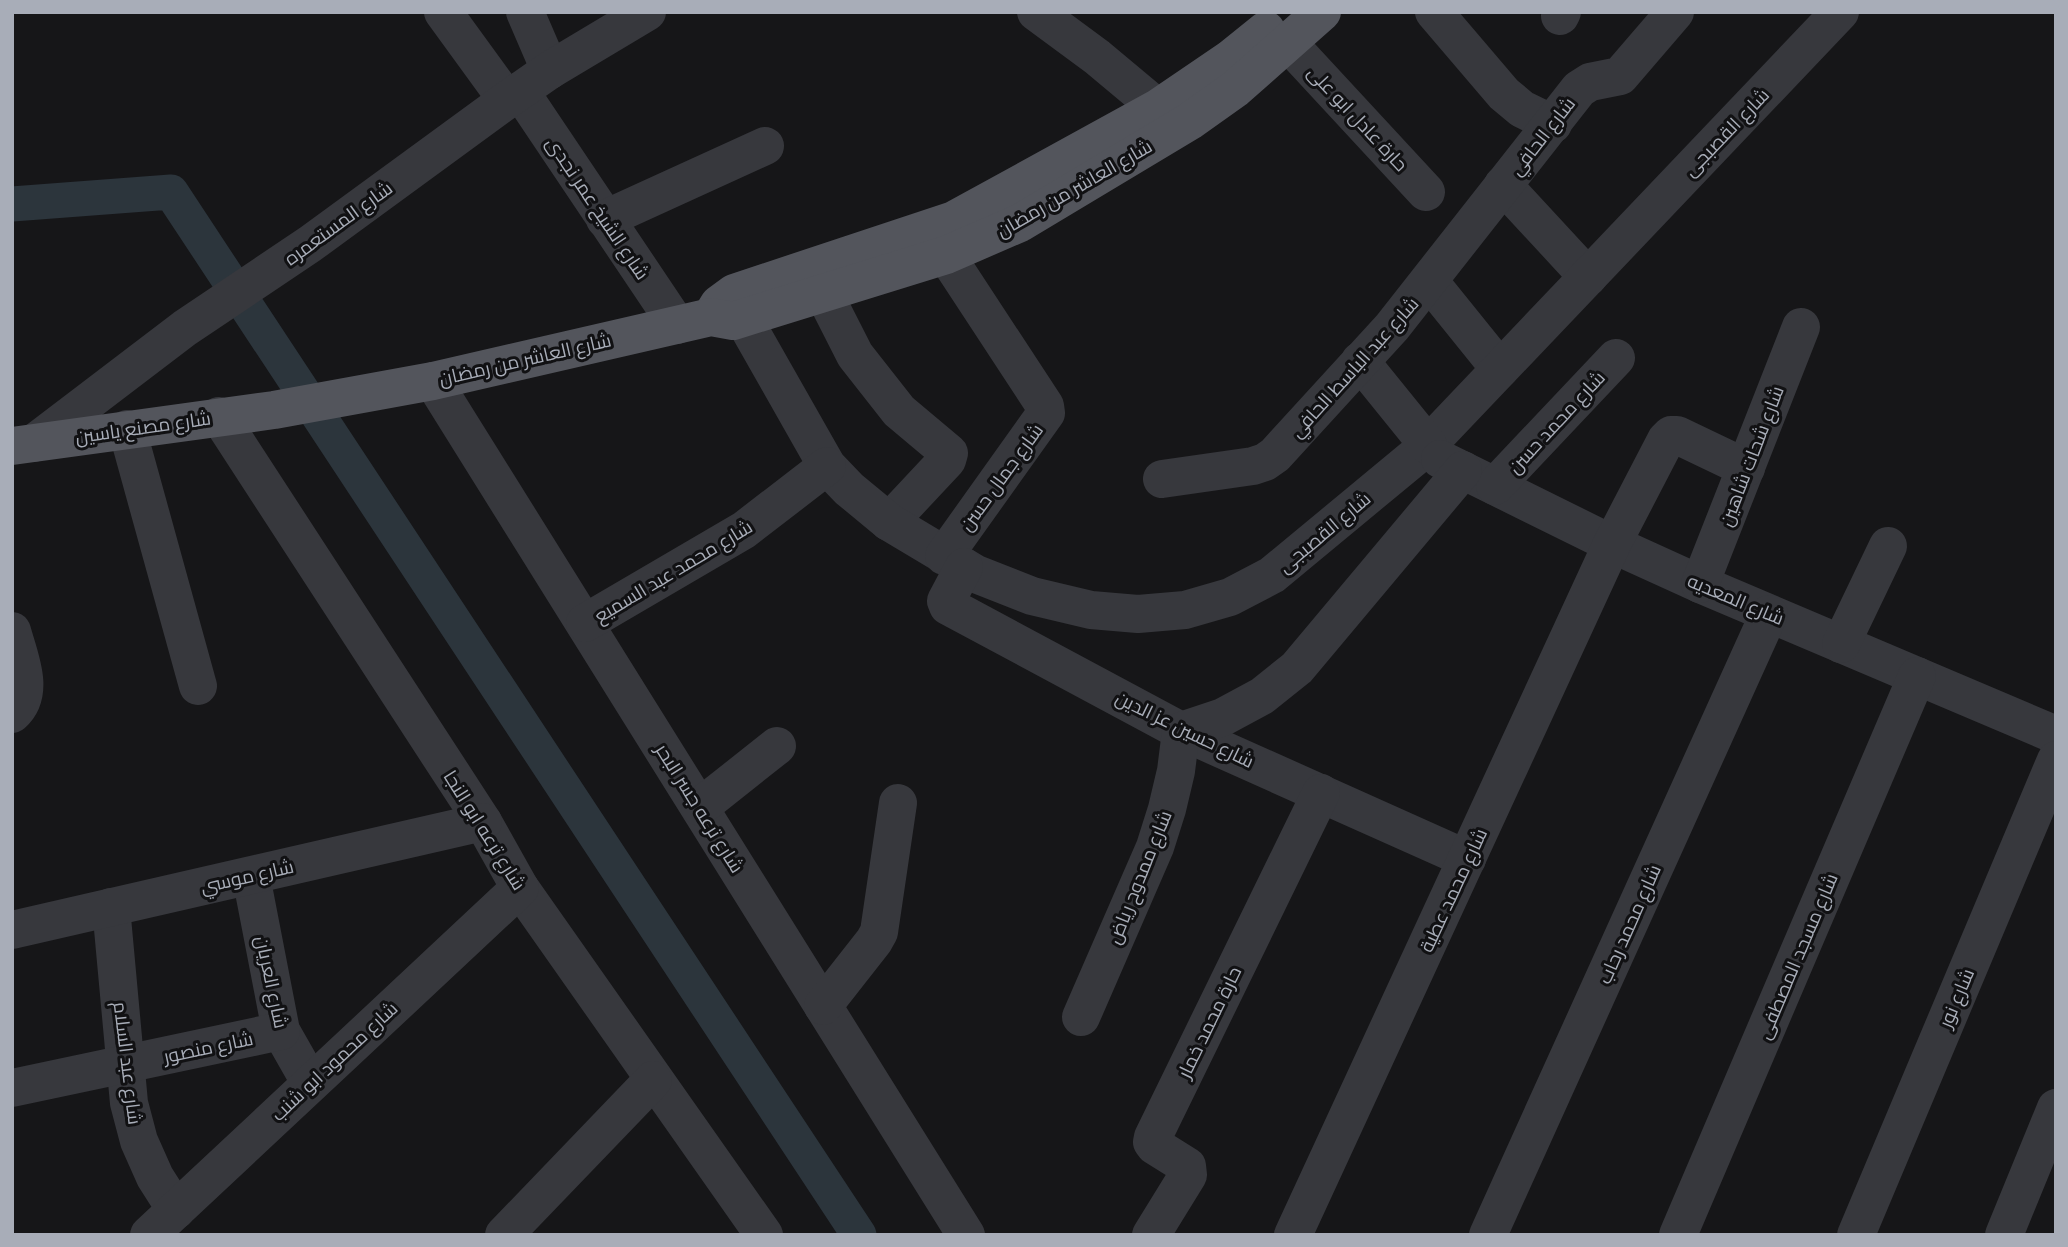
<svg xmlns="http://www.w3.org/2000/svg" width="2068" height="1247" viewBox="0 0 2068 1247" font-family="'Archivo Narrow',Cairo,sans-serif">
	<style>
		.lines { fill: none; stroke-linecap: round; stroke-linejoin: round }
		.canal { stroke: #2c353c; stroke-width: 35 }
		.minor { stroke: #37383d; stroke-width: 38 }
		.major { stroke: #53555c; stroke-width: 38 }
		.labels { text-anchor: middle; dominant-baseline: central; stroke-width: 6; stroke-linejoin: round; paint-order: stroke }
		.street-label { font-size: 19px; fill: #a8adb8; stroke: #111113 }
	</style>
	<rect width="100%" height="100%" fill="#161618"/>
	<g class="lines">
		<path class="canal" d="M12,204L171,192L859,1235"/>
		<g class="minor">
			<path d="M443,12L507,100"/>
			<path d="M525,12L550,70"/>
			<path d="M1036,12L1097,57L1158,108"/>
			<path d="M1434,12L1504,94L1522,109L1553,124"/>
			<path d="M1560,16L1562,12"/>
			<path d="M1289,44L1426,192"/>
			<path d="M520,91L677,325"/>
			<path d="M1503,185L1588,277"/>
			<path d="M605,219L765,146"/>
			<path d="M1429,281L1500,369"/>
			<path d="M823,292L855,355L899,411L949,453L947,460L889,522"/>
			<path d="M743,318L827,466L849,489L889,522L976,574L1032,596L1091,610L1138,614L1185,610L1230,597L1272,575L1423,450L1840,12"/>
			<path d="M1360,361L1428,445"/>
			<path d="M433,381L966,1235"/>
			<path d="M219,416L483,822L520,888L764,1235"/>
			<path d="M127,429L198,686"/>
			<path d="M34,443L185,328L310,244L507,100L550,70L647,12"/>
			<path d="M1440,459L1612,544L1700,584L2056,735"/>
			<path d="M1162,479L1253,466L1265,462L1275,455L1392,327L1579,89L1590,82L1620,76L1675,12"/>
			<path d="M1495,486L1616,358"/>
			<path d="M944,556L1046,413L1045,406L946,255"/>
			<path d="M964,567L946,601L948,606L1181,731L1467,859"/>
			<path d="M1700,584L1801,327"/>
			<path d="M585,623L744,530L827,466"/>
			<path d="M12,631C19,657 36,693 12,714"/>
			<path d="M1841,644L1888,546"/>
			<path d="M700,807L777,746"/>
			<path d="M251,876L281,1031L310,1082"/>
			<path d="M111,907L129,1103L139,1141L155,1177L176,1210"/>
			<path d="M12,930L483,822"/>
			<path d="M823,1006L874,941L879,932L898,803"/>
			<path d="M1081,1017L1155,847L1167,809L1176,771L1181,731L1223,717L1262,696L1297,668L1463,470"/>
			<path d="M12,1088L281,1031"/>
			<path d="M149,1235L520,888"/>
			<path d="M504,1235L653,1080"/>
			<path d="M1151,1235L1188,1175L1187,1166L1155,1146L1152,1142L1153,1137L1321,793"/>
			<path d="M1293,1235L1612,544L1666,440L1671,435H1677L1746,468"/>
			<path d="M1488,1235L1769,614"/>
			<path d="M1678,1235L1917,676"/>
			<path d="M1856,1235L2056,760"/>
			<path d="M2004,1235L2056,1108"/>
		</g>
		<g class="major">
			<path d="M711,317L719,304L734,293L954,220L1158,108L1230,59L1266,30"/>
			<path d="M12,446L274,410L433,381L711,317L733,321L946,255L1020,223L1190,121L1235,89L1322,12"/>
		</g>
	</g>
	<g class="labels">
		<g class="street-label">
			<text transform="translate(1358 118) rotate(47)">حارة عادل ابو على</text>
			<text transform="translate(1726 132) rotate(-46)">شارع القصبجى</text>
			<text transform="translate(1542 136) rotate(-52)">شارع الحافي</text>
			<text transform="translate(1074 188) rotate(-30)">شارع العاشر من رمضان</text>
			<text transform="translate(598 208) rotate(56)">شارع الشيخ عمر نجدى</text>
			<text transform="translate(338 223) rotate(-36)">شارع المستعمره</text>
			<text transform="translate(525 359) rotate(-13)">شارع العاشر من رمضان</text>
			<text transform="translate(1354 367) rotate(-48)">شارع عبد الباسط الحافي</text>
			<text transform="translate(1556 422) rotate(-47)">شارع محمد حسن</text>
			<text transform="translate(143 427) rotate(-8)">شارع مصنع ياسين</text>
			<text transform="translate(1751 456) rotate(-69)">شارع شحات شاهين</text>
			<text transform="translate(1001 477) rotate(-54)">شارع جمال حسن</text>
			<text transform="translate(1324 532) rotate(-40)">شارع القصبجى</text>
			<text transform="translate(673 571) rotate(-31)">شارع محمد عبد السميع</text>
			<text transform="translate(1736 599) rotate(23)">شارع المعديه</text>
			<text transform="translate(1185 729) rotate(26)">شارع حسين عز الدين</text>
			<text transform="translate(700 808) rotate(58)">شارع ترعه جسر البحر</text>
			<text transform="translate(485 830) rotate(58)">شارع ترعه ابو النجا</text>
			<text transform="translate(247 876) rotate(-13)">شارع موسي</text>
			<text transform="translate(1139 877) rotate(-68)">شارع ممدوح رياض</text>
			<text transform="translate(1453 890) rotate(-65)">شارع محمد عطية</text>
			<text transform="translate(1629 924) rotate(-66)">شارع محمد رحاب</text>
			<text transform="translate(1797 956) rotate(-67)">شارع مسجد المصطفى</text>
			<text transform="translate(272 982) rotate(78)">شارع العريان</text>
			<text transform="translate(1956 998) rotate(-67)">شارع نور</text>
			<text transform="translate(1209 1022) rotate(-64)">حارة محمد خمار</text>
			<text transform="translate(208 1047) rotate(-12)">شارع منصور</text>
			<text transform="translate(334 1061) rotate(-43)">شارع محمود ابو شنب</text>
			<text transform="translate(128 1063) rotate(83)">شارع عبد السلام</text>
		</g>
	</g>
	<rect width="2068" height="1247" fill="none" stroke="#a8adb8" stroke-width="28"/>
</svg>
